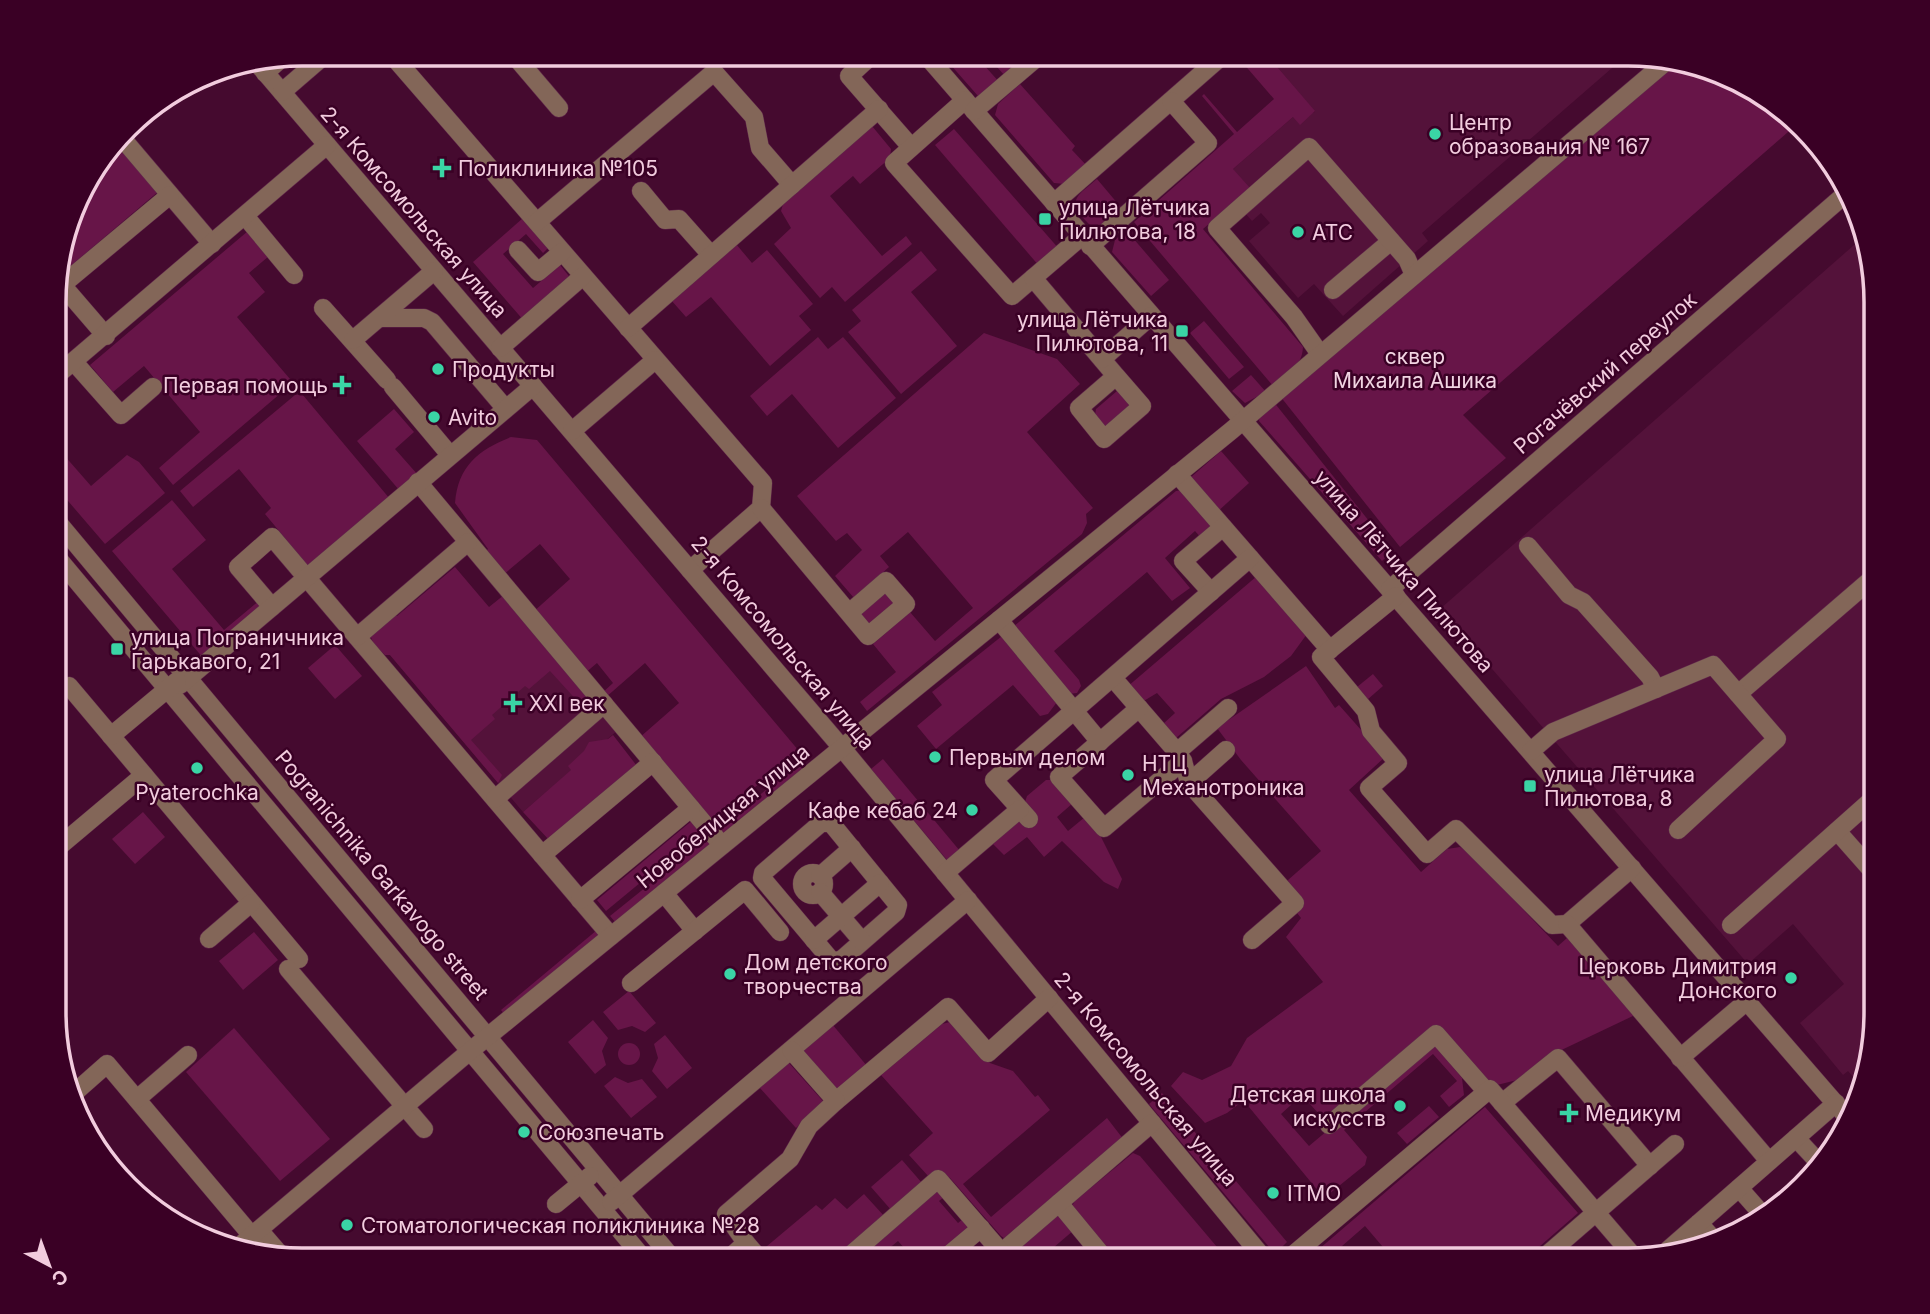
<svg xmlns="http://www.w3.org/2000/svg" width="1930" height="1314" viewBox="0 0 1930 1314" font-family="Inter,sans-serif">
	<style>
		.built { fill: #54123a }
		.green { fill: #671548 }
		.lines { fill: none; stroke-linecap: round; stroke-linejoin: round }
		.minor-casing { stroke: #61294b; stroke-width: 19 }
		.minor { stroke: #836658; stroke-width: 18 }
		.poi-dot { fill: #3ad4a5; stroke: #3a0025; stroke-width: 2.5 }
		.labels { text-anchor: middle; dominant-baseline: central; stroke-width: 5; stroke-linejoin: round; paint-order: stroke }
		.poi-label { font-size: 21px; fill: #f2ccde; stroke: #3a0025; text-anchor: start }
		.street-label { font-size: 21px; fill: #f2ccde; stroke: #3a0025 }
		.park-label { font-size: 21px; fill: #f1d4e2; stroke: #3a0025 }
		.rim { fill: none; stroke: #f2ccde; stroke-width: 3.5 }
	</style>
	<rect width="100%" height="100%" fill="#450a2f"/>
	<g class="built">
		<path d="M1267,55H1627L1422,233L1428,241L1343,316L1314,284L1298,298L1249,241L1270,223L1261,213L1252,221L1245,213L1233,169L1293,117L1315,112Z"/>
		<path d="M1862,238L1875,287V1027L1863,1088L1848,1071L1843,1075L1800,1023L1844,984L1793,924L1748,964L1440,609Z"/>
		<path d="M504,595L618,730L523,812L390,655L470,624Z"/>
	</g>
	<g class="green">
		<path d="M942,55H975L1000,83L987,94L978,96Z"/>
		<path d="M986,55H1020L1021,65L1006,77Z"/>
		<path d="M1236,55H1267L1315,111L1300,125L1293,117L1233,169L1250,188L1203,229L1303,347C1302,367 1288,374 1273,386L1134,222L1234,134L1202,96L1204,94L1237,132L1274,99Z"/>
		<path d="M1677,62L1708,68L1778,105L1795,126L1463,415L1506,458L1400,547L1280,396Z"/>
		<path d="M1020,84L1075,146L1072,150L1088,167L1065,184L1054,183L995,115L998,104Z"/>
		<path d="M872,126L891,149L890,158L860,184L853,176L830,196L882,256L906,236L912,244L845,302L832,287L820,298L774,244L791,228L781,211L784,201Z"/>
		<path d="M954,129L1060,250L1040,267L935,145Z"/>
		<path d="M118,143L159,191L61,274L57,269L80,192Z"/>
		<path d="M1097,179L1124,211L1099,230C1092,228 1090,225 1085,220C1066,199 1079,195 1097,179Z"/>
		<path d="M523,218L549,247L543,253L526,234L503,254L533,288L560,265L572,280L525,322L473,262Z"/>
		<path d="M1126,230L1169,280L1151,296L1112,252L1115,240Z"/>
		<path d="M248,231L269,256L249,273L265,292L237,317L290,379L288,387L173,485L159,468L200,432L144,366L113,392L90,365Z"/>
		<path d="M736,244L752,263L767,250L813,304L799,316L811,330L770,366L711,297L686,317L671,300Z"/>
		<path d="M921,251L937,270L911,292L957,346L901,394L848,332L861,321L852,310Z"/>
		<path d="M1204,321L1244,367L1229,379L1190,333Z"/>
		<path d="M984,333L1057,359L1080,384L1027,432L1093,508L1086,514L1087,523L1082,534L867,711L860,702L896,672L873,644L910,612L935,641L973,608L908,532L880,556L889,567L854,598L835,576L862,550L847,533L836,541L797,496Z"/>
		<path d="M818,337L828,349L843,337L896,398L838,448L792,394L767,416L750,396Z"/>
		<path d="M1251,375L1266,392L1245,403L1232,391Z"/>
		<path d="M1117,391L1124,394L1129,407L1108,426L1103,425L1095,415L1096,409Z"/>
		<path d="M302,394L390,499L309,567L265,514L271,508L239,469L193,507L180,491L295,395Z"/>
		<path d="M1273,401L1393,551L1382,561L1259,421L1260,412Z"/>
		<path d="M394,409L414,432L395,449L418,475L400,491L357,441Z"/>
		<path d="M511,437L537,440L799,751L710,824L639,738L679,703L645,663L605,698L601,694L613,683L597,663L584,674L532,613L570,579L540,544L503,575L484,553L488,549L455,503C458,466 478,450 511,437Z"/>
		<path d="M56,446L91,486L127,455L139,462L165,493L105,544L56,487Z"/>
		<path d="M1221,451L1249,483L1216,513L1190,478Z"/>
		<path d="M1183,490L1219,526L1203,540L1195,531L1165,558L1190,588L1172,601L1147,572L1054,651L1079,680L1081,686L1077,693L1068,694L1013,627L1176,491Z"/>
		<path d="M172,500L206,540L172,569L224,630L260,600L265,607L204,659L112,551Z"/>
		<path d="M455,567L489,607L504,595L591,698L580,704L550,671L529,689L525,686L492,715L495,719L471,740L502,775L498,783L390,655H385L374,644L369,633L392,616H397Z"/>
		<path d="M1257,576L1307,634L1291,656L1264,677L1221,699L1176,738L1163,724L1175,713L1157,693L1142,702L1127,687Z"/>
		<path d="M883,591L893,600L894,606L868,625L860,615Z"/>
		<path d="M1002,636L1057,702L1048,714L1040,716L1013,685L936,749L917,726L942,705L932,692Z"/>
		<path d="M335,645L362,676L335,699L308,668Z"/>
		<path d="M1306,666L1335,708L1339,705L1385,757L1349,790L1421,872L1447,849L1460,847L1470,854L1558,946L1567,938L1635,1015L1551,1055L1517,1080L1497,1085L1488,1083L1440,1030L1326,1122L1302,1095L1281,1114L1309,1146L1427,1047L1435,1046L1462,1078L1464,1095L1449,1107L1440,1096L1457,1081L1433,1054L1344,1130L1367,1157L1365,1165L1324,1198L1249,1107L1251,1095L1227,1113L1205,1123L1171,1086L1183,1072L1202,1080L1231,1066L1247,1038L1323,982L1286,937L1301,918L1294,909L1288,880L1321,851L1241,760L1217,728Z"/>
		<path d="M1373,674L1383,686L1367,700L1357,687Z"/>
		<path d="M613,735L637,766L550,841L523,812L571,770L568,766L584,751L589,742L608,739Z"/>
		<path d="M883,759L960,851L948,861L871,769Z"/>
		<path d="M803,760L808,767L722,837L716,830Z"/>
		<path d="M1046,780H1052L1073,803L1057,817L1068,831L1085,817L1099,833L1122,879L1118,889L1104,882L1062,841L1044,857L1027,837L1004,855L990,841L1025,802L1027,796Z"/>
		<path d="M143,812L165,837L135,864L112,839Z"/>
		<path d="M694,819L704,830L606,911L597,900Z"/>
		<path d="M708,837L714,844L616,923L610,916Z"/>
		<path d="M597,930L601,935L505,1015L501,1010Z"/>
		<path d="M254,932L278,960L243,990L219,961Z"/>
		<path d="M629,991L656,1023L645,1032L632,1026L618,1030L603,1012Z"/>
		<path d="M593,1020L608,1038L602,1051L606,1065L595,1074L568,1042Z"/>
		<path d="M950,1022L957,1023L990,1063L1013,1071L1035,1097L1038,1095L1050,1110L963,1184L991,1217L1107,1118L1124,1140L1008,1241L1001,1236L950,1178L936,1172L929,1177L909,1155L933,1133L881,1075L942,1024Z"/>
		<path d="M832,1024L867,1066L836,1092L799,1054Z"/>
		<path d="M234,1028L330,1139L280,1181L186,1072Z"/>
		<path d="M665,1035L692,1068L667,1089L652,1071L658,1058L654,1044Z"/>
		<circle cx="629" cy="1054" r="11"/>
		<path d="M788,1062L822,1100L823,1104L796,1128L759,1087Z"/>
		<path d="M615,1077L628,1083L642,1079L657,1097L631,1118L604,1086Z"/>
		<path d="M1162,1093L1287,1242L1275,1254L1149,1104Z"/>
		<path d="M1429,1106L1439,1117L1407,1144L1397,1133Z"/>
		<path d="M1485,1107L1578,1213L1524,1260H1394L1365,1226L1334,1253L1339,1260H1312V1255Z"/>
		<path d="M1133,1153L1140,1156L1228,1260H1114L1072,1206L1075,1201Z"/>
		<path d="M902,1160L922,1183L892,1211L871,1187Z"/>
		<path d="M937,1189L944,1197L939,1201L958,1223L964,1218L974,1229L940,1259H914L898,1241L876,1259H856Z"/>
		<path d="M864,1194L885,1217L838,1259H768L761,1251L816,1205L822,1210L835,1198L847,1209Z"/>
		<path d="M1055,1215H1061L1074,1230L1039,1260H1022L1019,1248Z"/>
		<path d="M986,1245L1000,1260L966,1259Z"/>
	</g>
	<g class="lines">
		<g class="minor-casing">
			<g id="minor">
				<path d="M391,54L763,483L761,508L690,570"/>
				<path d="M513,54L559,108"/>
				<path d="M873,54L849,76L911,147"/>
				<path d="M925,54L1848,1118"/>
				<path d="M257,63L842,748L1265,1260"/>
				<path d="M265,73L282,58"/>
				<path d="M282,92L326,54"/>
				<path d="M965,100L894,163L1012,296L1033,278"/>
				<path d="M974,111L1040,55"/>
				<path d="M122,138L212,244"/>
				<path d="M641,191L665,220L679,219L711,255"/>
				<path d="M1054,203L1223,55"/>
				<path d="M245,216L294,275"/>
				<path d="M537,222L714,72L754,117L760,148L792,185"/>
				<path d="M1082,236L1033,278L1116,376L1079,408L1104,439L1142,406L1116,376"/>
				<path d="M1090,246L1208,143L1171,101"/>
				<path d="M518,250L538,272L562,252"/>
				<path d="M56,278L106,336"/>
				<path d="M62,285L170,195"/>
				<path d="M1333,290L1391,241"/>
				<path d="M323,308L387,380"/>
				<path d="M379,318H424L432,322L505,408"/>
				<path d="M628,328L879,109"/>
				<path d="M353,340L434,271"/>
				<path d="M500,348L583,276"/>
				<path d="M1320,354L1294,317L1217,228L1309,147L1407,259L1414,275"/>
				<path d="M1102,359L1151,316"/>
				<path d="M74,362L121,415L153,387"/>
				<path d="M56,376L327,145"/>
				<path d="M393,387L450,455"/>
				<path d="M572,431L655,360"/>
				<path d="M1177,474L1330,650"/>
				<path d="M418,482L722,845"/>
				<path d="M761,508L868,636L906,604L886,581L849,613"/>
				<path d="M56,520L673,1259"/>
				<path d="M1528,546L1569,595L1583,602L1650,677L1656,689"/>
				<path d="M56,556L644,1259"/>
				<path d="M1390,589L1849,191"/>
				<path d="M1211,592L1183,561L1223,527"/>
				<path d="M1396,596L1321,657L1366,711L1371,731L1398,763L1369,788L1427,854L1456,829L1552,925L1567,924L1632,868"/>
				<path d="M272,607L238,567L272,537L611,936"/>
				<path d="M999,620L1100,742"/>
				<path d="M357,637L468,542"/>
				<path d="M1113,678L1177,752L1183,761L1189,783L1295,903L1252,940"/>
				<path d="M180,685L533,386"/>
				<path d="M69,686L299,959"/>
				<path d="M1738,694L1875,576"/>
				<path d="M1139,708L1059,777L1104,828L1183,761"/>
				<path d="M111,736L177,681"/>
				<path d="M1531,751L1553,732L1713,665L1777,739L1678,830"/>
				<path d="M1177,752L1228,708"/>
				<path d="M1189,783L1226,750"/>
				<path d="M495,799L604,704"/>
				<path d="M1029,819L994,780L1250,558"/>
				<path d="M821,823H831L898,905L896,912L840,961L831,960L762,878L763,873Z"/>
				<path d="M1837,831L1875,874"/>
				<path d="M56,849L144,775"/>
				<path d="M542,855L653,762"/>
				<circle cx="813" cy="884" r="11"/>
				<path d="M945,873L1020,809"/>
				<path d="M820,876L852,848"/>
				<path d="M820,892L862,941"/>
				<path d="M664,893L695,931"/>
				<path d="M580,900L691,808"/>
				<path d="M1567,924L1769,1161"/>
				<path d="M1731,925L1875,797"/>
				<path d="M209,939L251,903"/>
				<path d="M814,940L880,883"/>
				<path d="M288,969L424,1129"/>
				<path d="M631,983L745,890L780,932"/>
				<path d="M1874,1008L1875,1007"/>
				<path d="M1680,1058L1747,1001"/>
				<path d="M73,1094L107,1064L252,1236"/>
				<path d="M137,1099L188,1055"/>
				<path d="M836,1101L948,1007L988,1053L1049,998"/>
				<path d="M1502,1103L1558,1058L1650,1166"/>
				<path d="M1329,1125L1436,1034L1486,1091"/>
				<path d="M1796,1138L1821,1165"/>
				<path d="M1739,1188L1762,1214"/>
				<path d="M611,1202L968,900"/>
				<path d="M1059,1203L1106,1260"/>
				<path d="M556,1204L590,1176"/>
				<path d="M1699,1223L1714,1240"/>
				<path d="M259,1230L284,1259"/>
				<path d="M746,1243L760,1259"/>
				<path d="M236,1249L470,1051L1232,430L1668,60"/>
				<path d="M1668,1250L1836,1103"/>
				<path d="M1002,1252L1152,1123"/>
				<path d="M728,1259L746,1243L726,1214L790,1159L809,1126L836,1101L791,1050"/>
				<path d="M846,1259L938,1179L1008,1260"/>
				<path d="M944,1259L981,1228"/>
				<path d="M1287,1260L1490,1089L1635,1258"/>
				<path d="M1541,1260L1675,1144"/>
			</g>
		</g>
		<use href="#minor" class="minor"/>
	</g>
	<g class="poi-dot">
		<circle cx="1435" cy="134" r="7"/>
		<path d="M438.5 157.5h7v7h7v7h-7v7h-7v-7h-7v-7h7z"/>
		<rect x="1038" y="212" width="14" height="14" rx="3.5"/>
		<circle cx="1298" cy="232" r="7"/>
		<rect x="1175" y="324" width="14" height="14" rx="3.5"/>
		<circle cx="438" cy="369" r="7"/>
		<path d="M338.5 374.5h7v7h7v7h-7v7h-7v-7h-7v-7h7z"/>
		<circle cx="434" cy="417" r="7"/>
		<rect x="110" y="642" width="14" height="14" rx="3.5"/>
		<path d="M509.5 692.5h7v7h7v7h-7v7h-7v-7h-7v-7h7z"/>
		<circle cx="935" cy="757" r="7"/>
		<circle cx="197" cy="768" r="7"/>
		<circle cx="1128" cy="775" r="7"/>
		<rect x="1523" y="779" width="14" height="14" rx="3.5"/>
		<circle cx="972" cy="810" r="7"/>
		<circle cx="730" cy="974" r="7"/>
		<circle cx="1791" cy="978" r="7"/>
		<circle cx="1400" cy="1106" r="7"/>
		<path d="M1565.5 1102.5h7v7h7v7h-7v7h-7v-7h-7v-7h7z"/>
		<circle cx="524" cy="1132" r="7"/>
		<circle cx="1273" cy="1193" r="7"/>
		<circle cx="347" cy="1225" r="7"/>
	</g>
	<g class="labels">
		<g class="poi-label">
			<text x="1449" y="122">Центр<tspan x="1449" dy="24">образования № 167</tspan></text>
			<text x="458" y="168">Поликлиника №105</text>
			<text x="1059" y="207">улица Лётчика<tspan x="1059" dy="24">Пилютова, 18</tspan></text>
			<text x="1312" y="232">АТС</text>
			<text x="1168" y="319" text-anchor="end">улица Лётчика<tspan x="1168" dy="24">Пилютова, 11</tspan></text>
			<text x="452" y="369">Продукты</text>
			<text x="328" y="385" text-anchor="end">Первая помощь</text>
			<text x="448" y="417">Avito</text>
			<text x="131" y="637">улица Пограничника<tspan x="131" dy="24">Гарькавого, 21</tspan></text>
			<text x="529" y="703">XXI век</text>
			<text x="949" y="757">Первым делом</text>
			<text x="1142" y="763">НТЦ<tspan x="1142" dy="24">Механотроника</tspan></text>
			<text x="1544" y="774">улица Лётчика<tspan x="1544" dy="24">Пилютова, 8</tspan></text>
			<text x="197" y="792" text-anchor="middle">Pyaterochka</text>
			<text x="958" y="810" text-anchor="end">Кафе кебаб 24</text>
			<text x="744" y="962">Дом детского<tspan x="744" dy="24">творчества</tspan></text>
			<text x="1777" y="966" text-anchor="end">Церковь Димитрия<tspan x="1777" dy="24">Донского</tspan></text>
			<text x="1386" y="1094" text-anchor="end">Детская школа<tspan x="1386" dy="24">искусств</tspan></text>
			<text x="1585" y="1113">Медикум</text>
			<text x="538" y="1132">Союзпечать</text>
			<text x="1287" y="1193">ITMO</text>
			<text x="361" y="1225">Стоматологическая поликлиника №28</text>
		</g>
		<g class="street-label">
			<text transform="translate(414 212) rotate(49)">2-я Комсомольская улица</text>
			<text transform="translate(1605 373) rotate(-41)">Рогачёвский переулок</text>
			<text transform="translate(1404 571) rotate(49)">улица Лётчика Пилютова</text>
			<text transform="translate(783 643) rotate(50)">2-я Комсомольская улица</text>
			<text transform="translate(723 816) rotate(-39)">Новобелицкая улица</text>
			<text transform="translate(382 875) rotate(50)">Pogranichnika Garkavogo street</text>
			<text transform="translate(1146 1079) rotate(50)">2-я Комсомольская улица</text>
		</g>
		<g class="park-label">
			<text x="1415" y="356">сквер<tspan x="1415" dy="24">Михаила Ашика</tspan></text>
		</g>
	</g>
	<path d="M0 0H1930V1314H0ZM302 66H1628A236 236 0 0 1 1864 302V1012A236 236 0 0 1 1628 1248H302A236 236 0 0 1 66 1012V302A236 236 0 0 1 302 66Z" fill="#3a0025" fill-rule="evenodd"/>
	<path class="rim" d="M302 66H1628A236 236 0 0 1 1864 302V1012A236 236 0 0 1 1628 1248H302A236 236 0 0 1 66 1012V302A236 236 0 0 1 302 66Z"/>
	<g transform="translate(49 1265) rotate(139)" stroke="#3a0025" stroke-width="5" paint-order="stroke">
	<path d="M0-5L12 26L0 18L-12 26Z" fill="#f2ccde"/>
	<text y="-10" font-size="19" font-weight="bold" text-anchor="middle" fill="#f2ccde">С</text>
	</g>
</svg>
